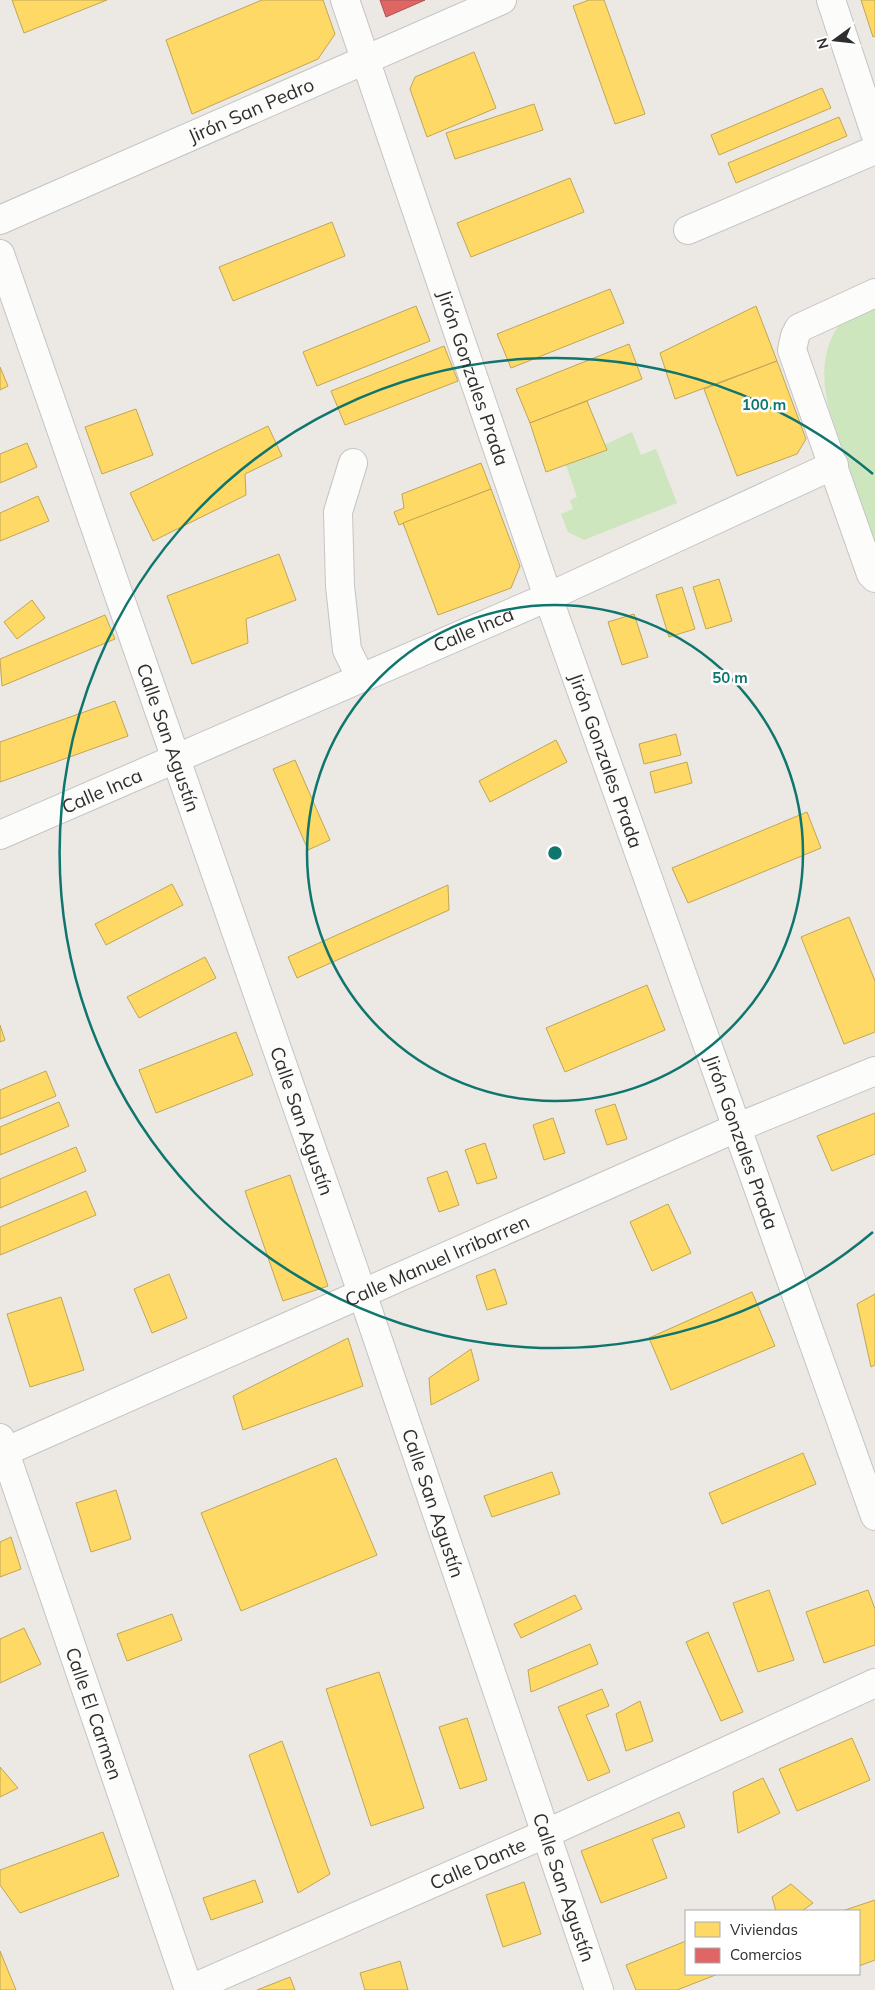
<svg xmlns="http://www.w3.org/2000/svg" width="875" height="1990" viewBox="0 0 875 1990" font-family="Mulish,sans-serif">
	<style>
		.green { fill: #cee6be }
		.homes { fill: #ffd966; stroke: #c0a655 }
		.shops { fill: #e06666; stroke: #ab5555 }
		.lines { fill: none; stroke-linecap: round; stroke-linejoin: round }
		.minor-casing { stroke: #c5c4c5; stroke-width: 30 }
		.minor { stroke: #fcfcfb; stroke-width: 28 }
		.ring { fill: none; stroke: #0f766e; stroke-width: 2.5 }
		.labels { text-anchor: middle; dominant-baseline: central; stroke-width: 5; stroke-linejoin: round; paint-order: stroke }
		.street-label { font-size: 19px; fill: #2e2e2e; stroke: #fff }
		.centre { fill: #0f766e; stroke: #fff; stroke-width: 2.5 }
		.ring-label { font-size: 15px; text-anchor: middle; font-weight: bold; fill: #0f766e; stroke: #fff; stroke-width: 5; stroke-linejoin: round; paint-order: stroke }
	</style>
	<rect width="100%" height="100%" fill="#ece8e4"/>
	<g class="green">
		<path d="M875,297V543L830,412C821,382 821,348 841,322C848,312 865,305 875,297Z"/>
		<path d="M632,432L641,455L656,449L677,503L584,540L568,532L561,514L573,509L570,500L577,497L566,465L606,450L604,445Z"/>
	</g>
	<g class="homes">
		<path d="M12,0H107L24,33Z"/>
		<path d="M262,0H323L335,34L318,59L192,114L166,40Z"/>
		<path d="M589,0H604L645,114L615,124L573,6Z"/>
		<path d="M861,0H875V36L873,37Z"/>
		<path d="M474,52L496,108L427,137L410,89L415,77Z"/>
		<path d="M822,88L831,108L719,155L711,135Z"/>
		<path d="M534,104L543,130L455,159L446,133Z"/>
		<path d="M839,117L847,136L736,183L728,163Z"/>
		<path d="M570,178L584,212L471,257L457,223Z"/>
		<path d="M332,222L345,256L233,301L219,267Z"/>
		<path d="M610,289L624,323L511,368L497,334Z"/>
		<path d="M416,306L430,341L317,386L303,352Z"/>
		<path d="M756,306L777,361L675,399L660,353Z"/>
		<path d="M629,344L642,379L530,423L516,389Z"/>
		<path d="M444,346L458,381L345,425L331,391Z"/>
		<path d="M777,361L806,439L797,454L737,476L704,389Z"/>
		<path d="M0,367L8,386L0,390Z"/>
		<path d="M587,401L607,450L546,472L530,423Z"/>
		<path d="M136,409L153,455L102,474L85,427Z"/>
		<path d="M268,426L282,456L245,474L246,495L153,541L130,493Z"/>
		<path d="M27,443L37,467L0,483V454Z"/>
		<path d="M481,463L491,489L399,525L394,512L404,508L402,494Z"/>
		<path d="M491,489L520,566L511,588L438,615L403,523Z"/>
		<path d="M38,496L49,521L0,541V513Z"/>
		<path d="M279,554L296,600L246,619L248,643L192,664L167,596Z"/>
		<path d="M719,579L732,621L706,629L693,587Z"/>
		<path d="M682,587L695,629L669,637L656,595Z"/>
		<path d="M32,600L45,618L17,639L4,622Z"/>
		<path d="M634,614L648,657L622,665L608,622Z"/>
		<path d="M105,615L115,639L2,686L0,659Z"/>
		<path d="M115,701L128,736L0,782V742Z"/>
		<path d="M676,734L681,755L644,764L639,744Z"/>
		<path d="M556,740L567,762L490,802L479,781Z"/>
		<path d="M295,760L330,840L308,850L273,769Z"/>
		<path d="M687,762L692,783L655,793L650,772Z"/>
		<path d="M807,812L821,848L688,903L672,868Z"/>
		<path d="M172,884L183,905L106,945L95,924Z"/>
		<path d="M448,885L449,910L297,978L288,957Z"/>
		<path d="M849,917L875,981V1032L844,1044L801,937Z"/>
		<path d="M205,957L216,978L139,1018L127,997Z"/>
		<path d="M647,985L665,1030L565,1072L546,1028Z"/>
		<path d="M0,1025L5,1040L0,1042Z"/>
		<path d="M236,1032L253,1075L156,1113L139,1070Z"/>
		<path d="M46,1071L56,1096L0,1119V1090Z"/>
		<path d="M59,1102L69,1126L0,1155V1127Z"/>
		<path d="M615,1104L627,1139L607,1145L595,1110Z"/>
		<path d="M875,1113V1154L832,1171L817,1136Z"/>
		<path d="M553,1118L565,1153L544,1160L533,1125Z"/>
		<path d="M485,1143L497,1178L477,1184L465,1150Z"/>
		<path d="M76,1147L86,1171L0,1208V1179Z"/>
		<path d="M447,1171L459,1205L439,1212L427,1178Z"/>
		<path d="M290,1175L328,1286L283,1301L245,1191Z"/>
		<path d="M86,1191L96,1215L0,1255V1227Z"/>
		<path d="M668,1204L691,1253L652,1271L630,1222Z"/>
		<path d="M495,1269L507,1304L487,1310L476,1276Z"/>
		<path d="M169,1274L187,1318L152,1333L134,1289Z"/>
		<path d="M752,1292L775,1346L671,1390L649,1338Z"/>
		<path d="M875,1294V1365L871,1367L857,1304Z"/>
		<path d="M61,1297L84,1370L30,1387L7,1314Z"/>
		<path d="M348,1338L363,1386L243,1430L233,1396Z"/>
		<path d="M471,1349L479,1380L431,1405L429,1378Z"/>
		<path d="M803,1453L816,1484L722,1524L709,1493Z"/>
		<path d="M336,1458L377,1555L241,1611L201,1513Z"/>
		<path d="M552,1472L560,1494L492,1517L484,1496Z"/>
		<path d="M116,1490L131,1539L91,1552L76,1503Z"/>
		<path d="M11,1537L21,1569L0,1577V1542Z"/>
		<path d="M769,1590L794,1660L758,1672L733,1603Z"/>
		<path d="M868,1590L875,1609V1645L824,1663L806,1612Z"/>
		<path d="M575,1595L582,1609L521,1638L514,1624Z"/>
		<path d="M172,1614L182,1640L127,1661L117,1634Z"/>
		<path d="M24,1628L41,1664L0,1683V1639Z"/>
		<path d="M708,1632L743,1712L721,1721L686,1642Z"/>
		<path d="M590,1644L598,1664L531,1692L528,1670Z"/>
		<path d="M379,1672L424,1808L371,1826L326,1689Z"/>
		<path d="M602,1689L609,1706L586,1715L610,1772L588,1781L558,1707Z"/>
		<path d="M640,1701L653,1741L626,1751L616,1714Z"/>
		<path d="M467,1718L487,1780L460,1789L439,1727Z"/>
		<path d="M852,1738L870,1780L797,1811L779,1769Z"/>
		<path d="M282,1741L330,1874L298,1893L249,1755Z"/>
		<path d="M0,1767L18,1788L0,1797Z"/>
		<path d="M763,1778L780,1813L738,1833L733,1792Z"/>
		<path d="M679,1812L685,1827L652,1839L667,1878L601,1903L581,1851Z"/>
		<path d="M103,1832L119,1876L20,1913L0,1885V1870Z"/>
		<path d="M255,1880L263,1902L211,1920L203,1898Z"/>
		<path d="M524,1882L541,1934L503,1947L486,1895Z"/>
		<path d="M791,1884L813,1903L802,1911H776L772,1897Z"/>
		<path d="M875,1900V1960L859,1966V1911H842Z"/>
		<path d="M686,1941V1974H718L677,1990H636L626,1965Z"/>
		<path d="M0,1951L16,1990H0Z"/>
		<path d="M400,1961L408,1990H365L360,1973Z"/>
		<path d="M290,1977L295,1990H257Z"/>
	</g>
	<path class="shops" d="M380,0H425L386,17Z"/>
	<g class="lines">
		<g class="minor-casing">
			<g id="minor">
				<path id="s1" d="M345,0L548,597L875,1516"/>
				<path d="M831,0L875,133"/>
				<path id="s2" d="M0,220L502,0"/>
				<path d="M688,230L875,150"/>
				<path id="s3" d="M0,254L362,1293L599,1990"/>
				<path d="M875,293L799,328L795,336L792,350L871,574L875,578"/>
				<path d="M353,463L338,512L340,586L347,650L361,678"/>
				<path id="s4" d="M0,835L548,597L834,465"/>
				<path id="s5" d="M0,1438L189,1990"/>
				<path id="s6" d="M0,1454L736,1128L875,1071"/>
				<path id="s7" d="M188,1990L545,1834L875,1683"/>
			</g>
		</g>
		<use href="#minor" class="minor"/>
	</g>
	<g class="ring">
		<circle cx="555" cy="853" r="248"/>
		<path d="M873 1232A495 495 0 1 1 873 474"/>
	</g>
	<g class="labels">
		<g class="street-label">
			<text stroke="none"><textPath href="#s2" startOffset="274">Jirón San Pedro</textPath></text>
			<text stroke="none"><textPath href="#s1" startOffset="399">Jirón Gonzales Prada</textPath></text>
			<text stroke="none"><textPath href="#s4" startOffset="516">Calle Inca</textPath></text>
			<text stroke="none"><textPath href="#s3" startOffset="512">Calle San Agustín</textPath></text>
			<text stroke="none"><textPath href="#s1" startOffset="804">Jirón Gonzales Prada</textPath></text>
			<text stroke="none"><textPath href="#s4" startOffset="111">Calle Inca</textPath></text>
			<text stroke="none"><textPath href="#s3" startOffset="918">Calle San Agustín</textPath></text>
			<text stroke="none"><textPath href="#s1" startOffset="1209">Jirón Gonzales Prada</textPath></text>
			<text stroke="none"><textPath href="#s6" startOffset="478">Calle Manuel Irribarren</textPath></text>
			<text stroke="none"><textPath href="#s3" startOffset="1322">Calle San Agustín</textPath></text>
			<text stroke="none"><textPath href="#s5" startOffset="291">Calle El Carmen</textPath></text>
			<text stroke="none"><textPath href="#s7" startOffset="316">Calle Dante</textPath></text>
			<text stroke="none"><textPath href="#s3" startOffset="1728">Calle San Agustín</textPath></text>
		</g>
	</g>
	<circle cx="555" cy="853" r="8" class="centre"/>
	<g class="ring-label">
		<text x="764" y="410">100 m</text>
		<text x="730" y="683">50 m</text>
	</g>
	<rect x="685" y="1910" width="175" height="65" fill="#ffffff" stroke="#ababab"/>
	<rect x="695" y="1922" width="25" height="15" fill="#ffd966" stroke="#ababab"/>
	<text x="730" y="1935" font-size="15" fill="#2e2e2e">Viviendas</text>
	<rect x="695" y="1948" width="25" height="15" fill="#e06666" stroke="#ababab"/>
	<text x="730" y="1960" font-size="15" fill="#2e2e2e">Comercios</text>
	<g transform="translate(835 40) rotate(255)" stroke="#ffffff" stroke-width="4" paint-order="stroke">
	<path d="M0-4L9 19L0 12L-9 19Z" fill="#2e2e2e"/>
	<text y="-8" font-size="14" font-weight="bold" text-anchor="middle" fill="#2e2e2e">N</text>
	</g>
</svg>
